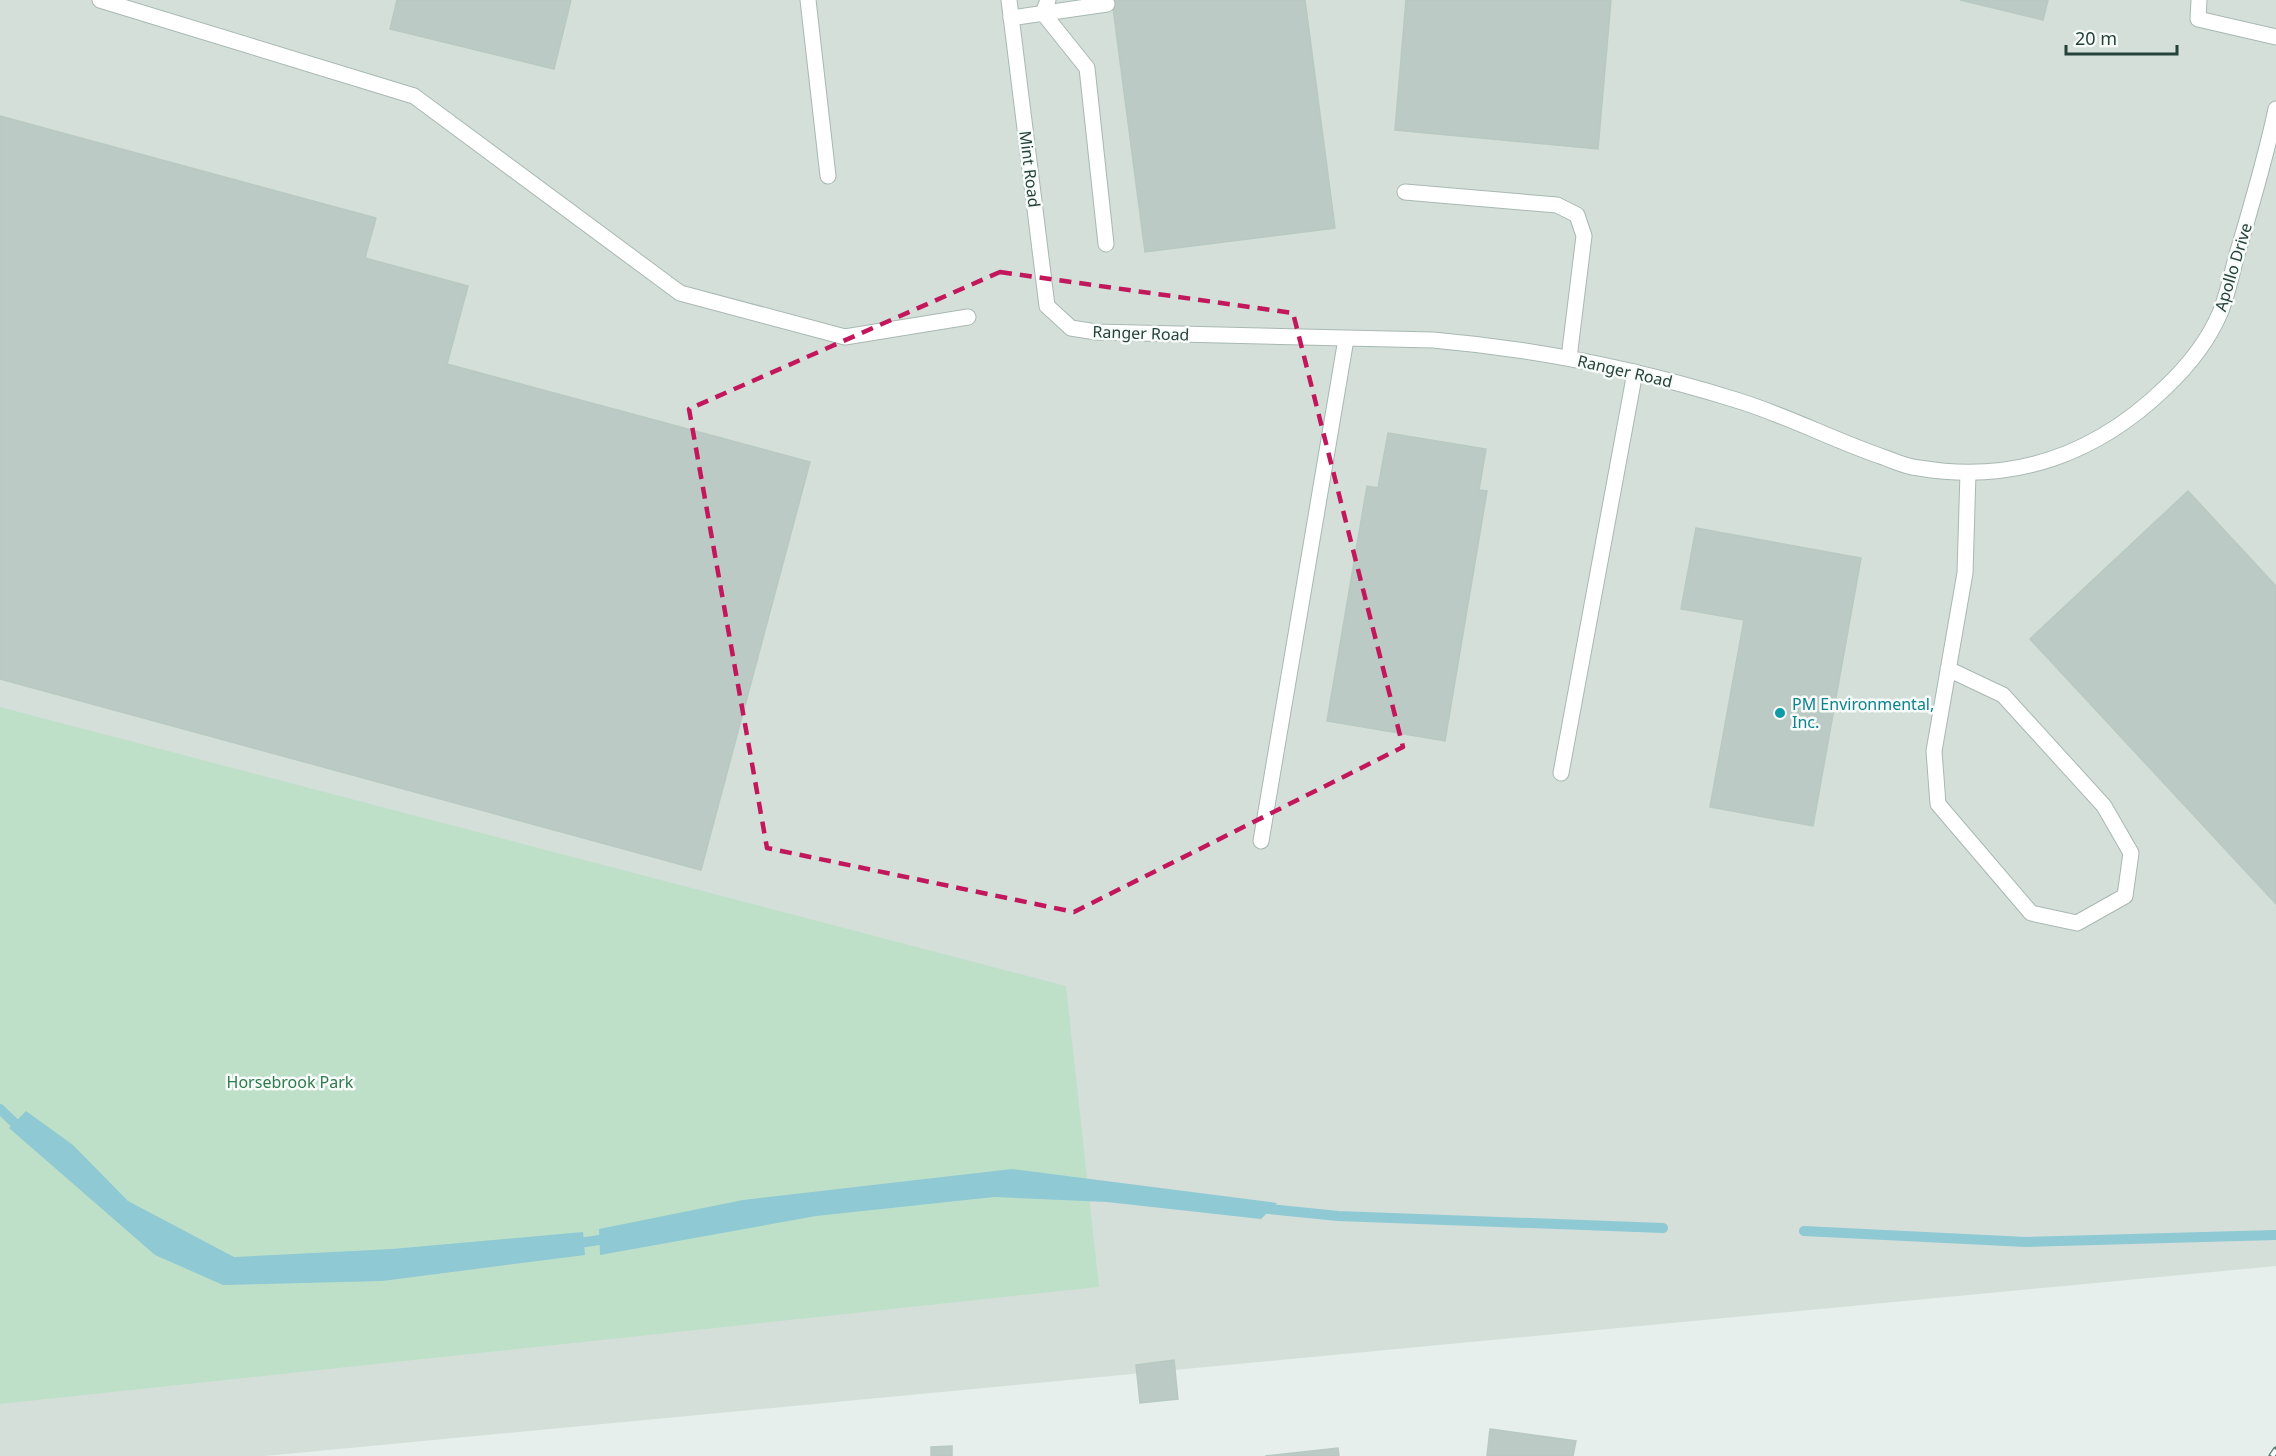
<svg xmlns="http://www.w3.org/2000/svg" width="2276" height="1456" viewBox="0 0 2276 1456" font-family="'Noto Sans',sans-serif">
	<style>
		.built { fill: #d4dfda }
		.green { fill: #bfe0c8 }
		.water { fill: #8ec9d4 }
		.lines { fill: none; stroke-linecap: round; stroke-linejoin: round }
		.stream { stroke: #8ec9d4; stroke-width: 10 }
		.building { fill: #bbcac4; stroke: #b8c9c2; stroke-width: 1.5 }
		.lane-casing { stroke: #a8b8b2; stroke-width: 17 }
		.lane { stroke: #fff; stroke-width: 15 }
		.rail-casing { stroke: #5f7d75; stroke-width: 7 }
		.rail { stroke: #f7fbf9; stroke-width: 4.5; stroke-dasharray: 14; stroke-linecap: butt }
		.marked { fill: none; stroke: #c2185b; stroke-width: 4.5; stroke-dasharray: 12 8; stroke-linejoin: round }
		.culture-dot { fill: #0f9aa8; stroke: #f7fbf9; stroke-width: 2 }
		.labels { text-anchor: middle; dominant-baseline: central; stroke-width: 5; stroke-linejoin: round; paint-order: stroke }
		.street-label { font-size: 16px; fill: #24423a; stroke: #f7fbf9 }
		.culture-label { font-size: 16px; fill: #0d838f; stroke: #f7fbf9; text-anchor: start }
		.park-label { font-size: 16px; fill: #2d7a4b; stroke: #f7fbf9 }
	</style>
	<rect width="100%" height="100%" fill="#e6efeb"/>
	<path class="built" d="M0,0H2276V1266L265,1456H0Z"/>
	<path class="green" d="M0,707L1066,986L1099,1287L0,1404Z"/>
	<g class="water">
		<path d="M26,1111L73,1145L128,1201L234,1257L392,1249L583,1232L585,1255L382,1281L223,1285L155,1255L9,1128Z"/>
		<path d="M1012,1169L1277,1203L1261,1219L1107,1202L994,1197L816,1216L600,1255L599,1229L743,1200Z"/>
	</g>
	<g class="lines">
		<g class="stream">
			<path d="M0,1109L23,1131"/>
			<path d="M1259,1208L1338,1216L1663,1228"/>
			<path d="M1804,1231L2026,1242L2276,1235"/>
			<path d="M572,1244L613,1238"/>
		</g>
	</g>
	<g class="building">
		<path d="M397,0H571L554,69L390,29Z"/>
		<path d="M1112,0H1305L1335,228L1145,252Z"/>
		<path d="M1406,0H1611L1598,149L1395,130Z"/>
		<path d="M1960,0H2048L2043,20Z"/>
		<path d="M0,116L376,218L365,258L468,286L447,364L810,462L701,870L0,679Z"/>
		<path d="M1388,433L1486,449L1479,490L1487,491L1445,741L1327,721L1367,486L1378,488Z"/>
		<path d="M2188,491L2276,586V904L2030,639Z"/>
		<path d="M1696,528L1861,558L1813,826L1710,807L1744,620L1681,609Z"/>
		<path d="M1174,1360L1178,1399L1140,1403L1136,1365Z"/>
		<path d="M1490,1429L1576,1441L1573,1456H1487Z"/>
		<path d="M952,1446V1456H931V1447Z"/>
		<path d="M1338,1448L1339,1456H1265Z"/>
	</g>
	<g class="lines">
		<g class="lane-casing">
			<g id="lane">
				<path d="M100,0L414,96L680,293L845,337L968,317"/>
				<path d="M808,0L828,176"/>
				<path d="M1009,0L1047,306L1071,328L1096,332L1433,340C1536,349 1637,369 1736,400C1786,415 1833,440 1883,457C1894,461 1906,467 1919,468C2014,484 2097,454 2166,387C2187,367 2208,341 2220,313C2228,294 2232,271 2238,251C2252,204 2266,157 2276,109"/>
				<path d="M1048,0L1043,13L1087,68L1106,244"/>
				<path d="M2199,0L2198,19L2276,37"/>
				<path d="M1011,18L1107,4"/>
				<path d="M1405,192L1557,205L1577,215L1584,236L1569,358"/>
				<path d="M1948,669L2003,695L2104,806L2131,853L2125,896L2077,923L2031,913L1938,804L1934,751L1965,573L1968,473"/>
				<path d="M1561,773L1635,372"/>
				<path d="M1261,841L1346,339"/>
			</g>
		</g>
		<use href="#lane" class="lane"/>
		<g class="rail-casing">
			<path id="rail" d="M2272,1456L2276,1450"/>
		</g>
		<use href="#rail" class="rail"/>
	</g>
	<path class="marked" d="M1000,272L1293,313L1403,747L1074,912L767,848L689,409Z"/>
	<circle class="culture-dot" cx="1780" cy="713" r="6"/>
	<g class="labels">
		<g class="street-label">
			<text transform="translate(1030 169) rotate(83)">Mint Road</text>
			<text transform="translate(2233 267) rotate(-73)">Apollo Drive</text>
			<text transform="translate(1141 333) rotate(2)">Ranger Road</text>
			<text transform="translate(1625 371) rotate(13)">Ranger Road</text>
		</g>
		<g class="culture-label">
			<text x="1792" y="704">PM Environmental,<tspan x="1792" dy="18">Inc.</tspan></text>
		</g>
		<g class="park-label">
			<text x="290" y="1082">Horsebrook Park</text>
		</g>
	</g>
	<path d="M2066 45v9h111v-9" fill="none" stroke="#24423a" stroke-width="3"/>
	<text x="2075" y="45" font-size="18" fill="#24423a" stroke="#f7fbf9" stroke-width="4.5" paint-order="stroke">20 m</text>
</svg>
